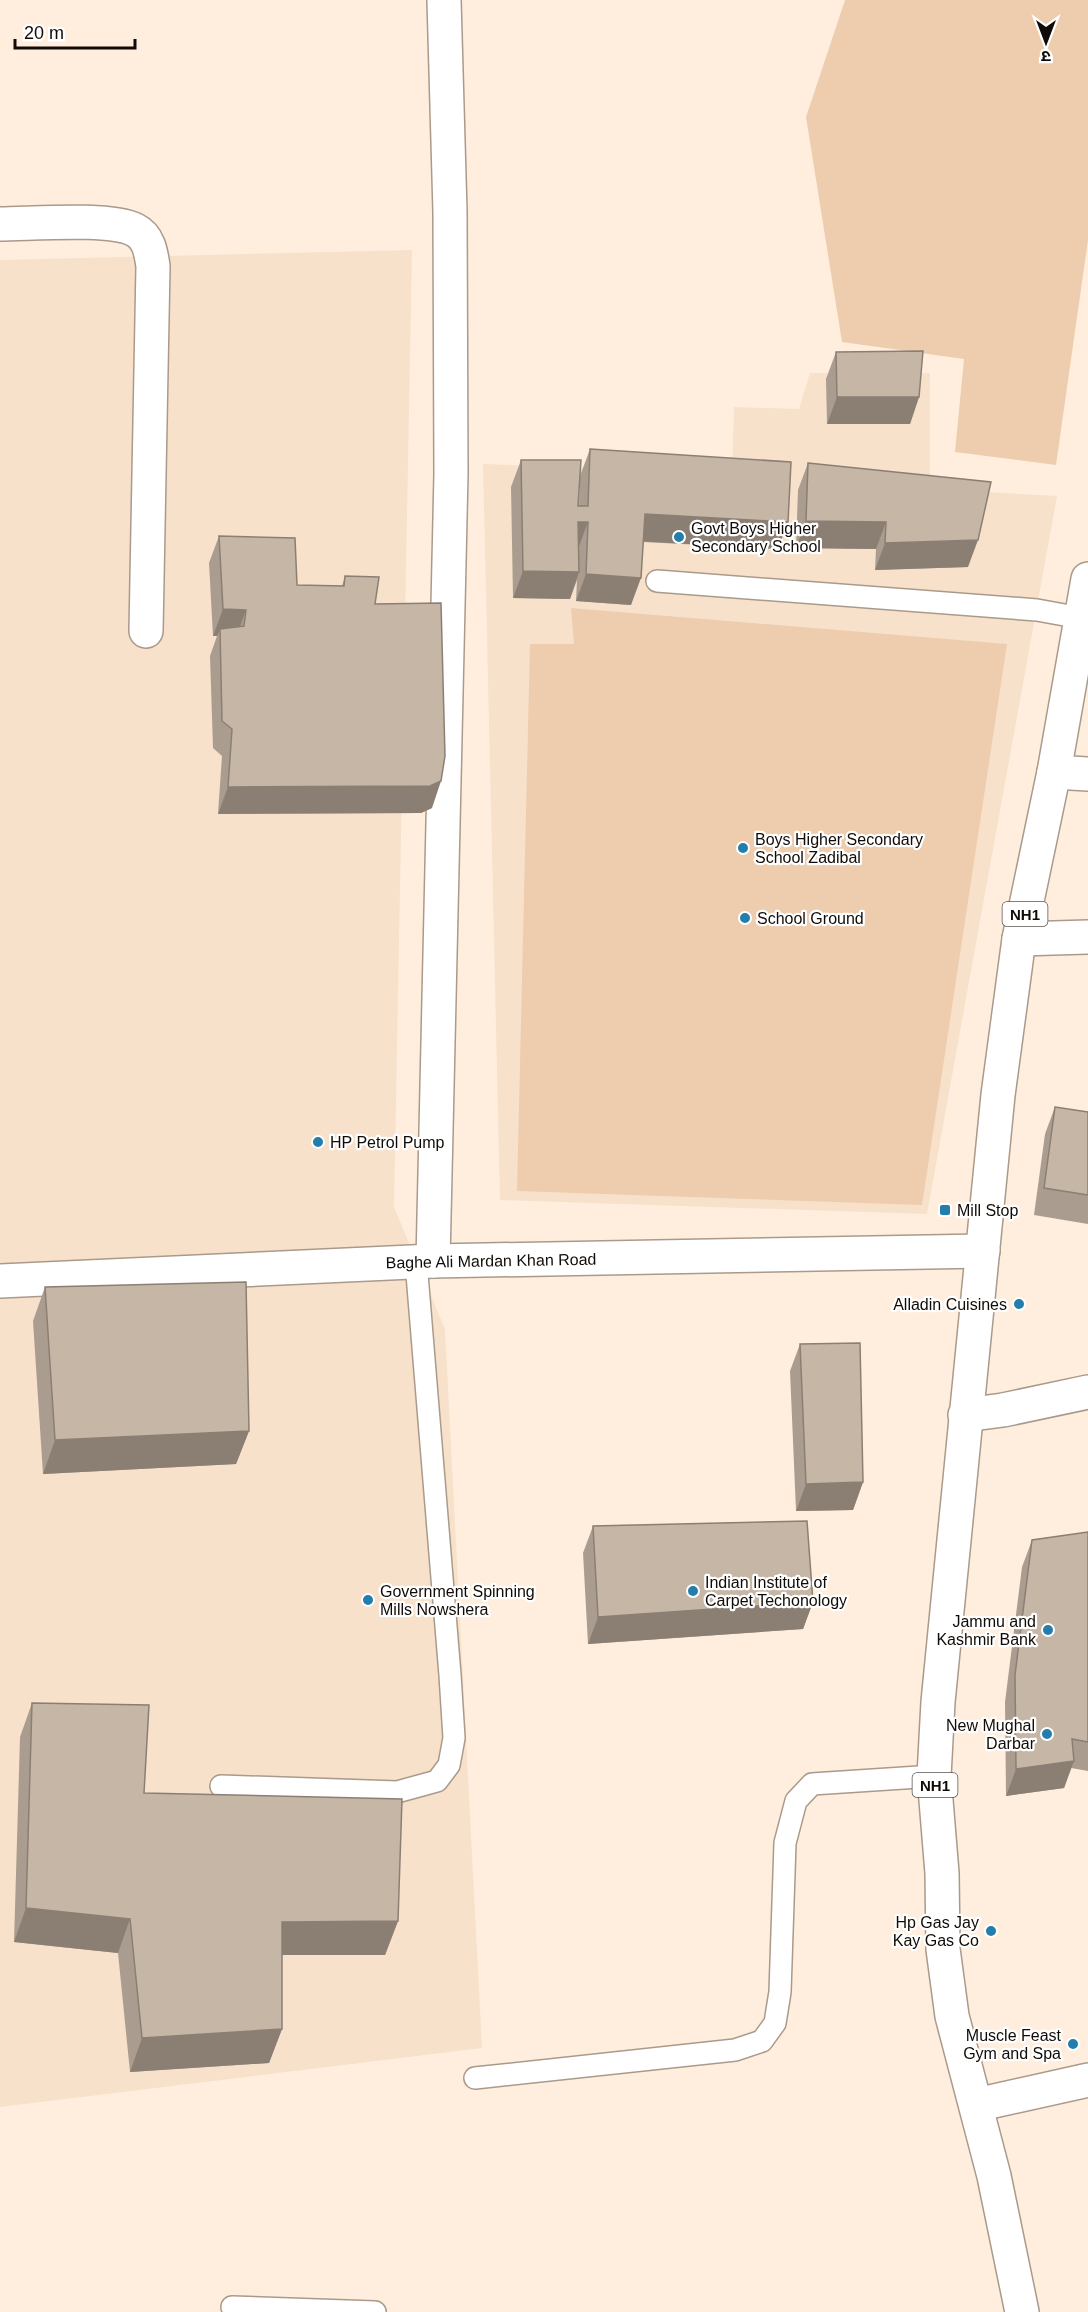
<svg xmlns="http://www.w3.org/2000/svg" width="1088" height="2312" viewBox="0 0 1088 2312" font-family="Arial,'Noto Sans Devanagari',sans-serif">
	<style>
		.built { fill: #f7e1ca }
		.green { fill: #edcdae }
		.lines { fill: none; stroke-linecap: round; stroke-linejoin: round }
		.service-casing { stroke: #aa9a8b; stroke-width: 24 }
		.minor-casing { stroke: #aa9a8b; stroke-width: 36 }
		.secondary-casing { stroke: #aa9a8b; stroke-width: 36 }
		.trunk-casing { stroke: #aa9a8b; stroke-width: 36 }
		.service { stroke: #fff; stroke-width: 21 }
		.minor { stroke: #fff; stroke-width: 33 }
		.secondary { stroke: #fff; stroke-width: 33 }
		.trunk { stroke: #fff; stroke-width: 33 }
		.wall { fill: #aa9d8f }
		.shaded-wall { fill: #8b7f74 }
		.building { fill: #c6b6a6; stroke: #8b7f74; stroke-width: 1.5 }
		.poi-dot { fill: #237eac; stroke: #fff; stroke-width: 2 }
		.labels { text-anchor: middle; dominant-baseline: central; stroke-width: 4.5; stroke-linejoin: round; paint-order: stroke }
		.shield { fill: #fff; stroke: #585451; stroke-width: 1.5 }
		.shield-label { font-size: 15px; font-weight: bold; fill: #100b06 }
		.poi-label { font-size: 16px; fill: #100b06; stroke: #fff; text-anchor: start }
		.street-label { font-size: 16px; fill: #100b06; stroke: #fff }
	</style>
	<rect width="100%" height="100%" fill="#fed"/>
	<g class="built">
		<path d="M412,250L394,1207L445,1329L482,2048L0,2107V260Z"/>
		<path d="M810,373H930V489L1057,496L927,1214L500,1200L483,464L732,474L734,407L799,409Z"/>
	</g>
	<g class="green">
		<path d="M845,0H1088V240L1056,465L955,452L964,359L842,342L806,117Z"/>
		<path d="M571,608L1007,644L922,1205L517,1191L530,644H574Z"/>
	</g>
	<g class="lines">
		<g class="service-casing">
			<g id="service">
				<path d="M657,581L1037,610L1081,618"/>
				<path d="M221,1786L397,1792L437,1781L449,1765L454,1738L450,1675L416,1262"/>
				<path d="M475,2078L735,2050L762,2041L775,2023L780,1992L785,1843L796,1801L812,1784L934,1776"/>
				<path d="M232,2307L375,2312"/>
			</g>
		</g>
		<g class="minor-casing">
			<g id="minor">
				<path d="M0,224C31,224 110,217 135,230C149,237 151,253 153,266L146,631"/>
				<path d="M1054,772L1088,774"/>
				<path d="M1019,939L1088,937"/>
				<path d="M433,1261L451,474L450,212L444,0"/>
				<path d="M965,1415L1003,1410L1088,1392"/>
				<path d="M976,2105L1088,2080"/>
			</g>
		</g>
		<g class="secondary-casing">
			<path id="secondary" d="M0,1281L433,1261L983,1251"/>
		</g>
		<g class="trunk-casing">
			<path id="trunk" d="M1022,2312L994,2176L952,2016L943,1949L942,1873L934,1776L938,1702L998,1095L1019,939L1054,772L1088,579"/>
		</g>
		<use href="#service" class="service"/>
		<use href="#minor" class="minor"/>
		<use href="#secondary" class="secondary"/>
		<use href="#trunk" class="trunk"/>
	</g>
	<g class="wall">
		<path d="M836,352L919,397L910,424H827L826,379Z"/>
		<path d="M590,449L778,549L643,542L631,605L576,601L577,580L570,599L513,598L511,487L521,460L579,506L580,476Z"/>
		<path d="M808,463L968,567L875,570L876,549L796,548L798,490Z"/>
		<path d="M219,536L297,585L342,586L345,576L375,604L432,808L421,813L218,814L222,756L213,748L210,656L217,636H213L209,563Z"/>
		<path d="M1055,1107L1088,1112V1224L1034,1215L1045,1134Z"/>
		<path d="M45,1287L249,1431L236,1464L43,1474L33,1321Z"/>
		<path d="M800,1344L863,1482L853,1510L796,1511L790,1371Z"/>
		<path d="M593,1526L813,1602L803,1629L588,1644L583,1553Z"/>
		<path d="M1088,1532V1771L1071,1768L1064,1788L1006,1796L1005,1702L1022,1567L1032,1540Z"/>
		<path d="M32,1703L144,1793L398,1921L385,1955H282V2029L269,2063L130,2072L118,1953L14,1942L20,1737Z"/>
	</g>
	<g class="shaded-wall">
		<path d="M837,397H919L910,424H827Z"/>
		<path d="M645,514L788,522L778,549L635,541Z"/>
		<path d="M806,521L886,522L876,549L796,548Z"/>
		<path d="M578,522H588L578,549Z"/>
		<path d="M978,540L968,567L875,570L885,543Z"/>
		<path d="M523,571L579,572L570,599L513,598Z"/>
		<path d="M586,574L641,578L631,605L576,601Z"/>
		<path d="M223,609L246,610L236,637L220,629L217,636H213Z"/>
		<path d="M441,781L432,808L421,813L218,814L228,787Z"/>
		<path d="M249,1431L236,1464L43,1474L55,1440Z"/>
		<path d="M863,1482L853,1510L796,1511L806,1484Z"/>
		<path d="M813,1602L803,1629L588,1644L598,1617Z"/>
		<path d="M1074,1761L1064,1788L1006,1796L1016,1769Z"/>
		<path d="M26,1908L130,1919L118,1953L14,1942Z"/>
		<path d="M398,1921L385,1955H269L282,1922Z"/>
		<path d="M282,2029L269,2063L130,2072L142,2038Z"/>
	</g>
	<g class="building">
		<path d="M923,351L919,397H837L836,352Z"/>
		<path d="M590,449L791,462L788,522L645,514L641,578L586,574L588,522H578L579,572L523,571L521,460H581L578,506H588Z"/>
		<path d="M808,463L991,482L978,540L885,543L886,522L806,521Z"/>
		<path d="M219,536L295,538L297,585L344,586L345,576L379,577L375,604L441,603L445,756L441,781L430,786L228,787L232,729L222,721L220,629L244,626L246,610L223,609Z"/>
		<path d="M1055,1107L1088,1112V1195L1044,1188Z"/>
		<path d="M246,1282L249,1431L55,1440L45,1287Z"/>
		<path d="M860,1343L863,1482L806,1484L800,1344Z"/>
		<path d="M807,1521L813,1602L598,1617L593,1526Z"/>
		<path d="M1088,1532V1742L1072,1739L1074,1761L1016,1769L1015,1675L1032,1540Z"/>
		<path d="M32,1703L149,1705L144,1793L402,1799L398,1921L282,1922V2029L142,2038L130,1919L26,1908Z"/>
	</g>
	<g class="poi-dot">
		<circle cx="679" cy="537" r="6"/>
		<circle cx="743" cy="848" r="6"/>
		<circle cx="745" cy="918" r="6"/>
		<circle cx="318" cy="1142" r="6"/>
		<rect x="939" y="1204" width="12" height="12" rx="3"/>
		<circle cx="1019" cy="1304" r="6"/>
		<circle cx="693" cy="1591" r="6"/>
		<circle cx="368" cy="1600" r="6"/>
		<circle cx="1048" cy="1630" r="6"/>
		<circle cx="1047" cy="1734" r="6"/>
		<circle cx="991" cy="1931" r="6"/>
		<circle cx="1073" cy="2044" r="6"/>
	</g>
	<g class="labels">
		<g class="shield">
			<rect x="1002.5" y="902" width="45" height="24" rx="4.5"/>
			<rect x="912.5" y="1773" width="45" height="24" rx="4.5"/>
		</g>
		<g class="shield-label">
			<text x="1025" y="914">NH1</text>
			<text x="935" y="1785">NH1</text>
		</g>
		<g class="poi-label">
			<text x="691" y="528">Govt Boys Higher<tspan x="691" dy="18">Secondary School</tspan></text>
			<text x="755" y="839">Boys Higher Secondary<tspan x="755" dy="18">School Zadibal</tspan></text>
			<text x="757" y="918">School Ground</text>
			<text x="330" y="1142">HP Petrol Pump</text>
			<text x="957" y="1210">Mill Stop</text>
			<text x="1007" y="1304" text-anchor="end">Alladin Cuisines</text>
			<text x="705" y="1582">Indian Institute of<tspan x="705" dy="18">Carpet Techonology</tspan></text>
			<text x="380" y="1591">Government Spinning<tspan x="380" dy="18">Mills Nowshera</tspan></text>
			<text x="1036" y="1621" text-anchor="end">Jammu and<tspan x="1036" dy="18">Kashmir Bank</tspan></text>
			<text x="1035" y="1725" text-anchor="end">New Mughal<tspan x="1035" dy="18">Darbar</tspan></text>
			<text x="979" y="1922" text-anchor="end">Hp Gas Jay<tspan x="979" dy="18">Kay Gas Co</tspan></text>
			<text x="1061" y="2035" text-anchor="end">Muscle Feast<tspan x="1061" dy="18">Gym and Spa</tspan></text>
		</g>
		<g class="street-label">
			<text transform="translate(491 1261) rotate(-1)">Baghe Ali Mardan Khan Road</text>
		</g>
	</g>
	<g transform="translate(1046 42) rotate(180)" stroke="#ffffff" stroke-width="4.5" paint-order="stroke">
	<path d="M0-4.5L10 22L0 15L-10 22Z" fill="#100b06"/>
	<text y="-9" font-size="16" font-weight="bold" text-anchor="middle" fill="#100b06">उ</text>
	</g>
	<path d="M15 39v9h120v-9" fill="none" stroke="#100b06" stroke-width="3"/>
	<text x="24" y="39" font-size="18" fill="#100b06" stroke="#ffffff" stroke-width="4.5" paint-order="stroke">20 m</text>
</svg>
